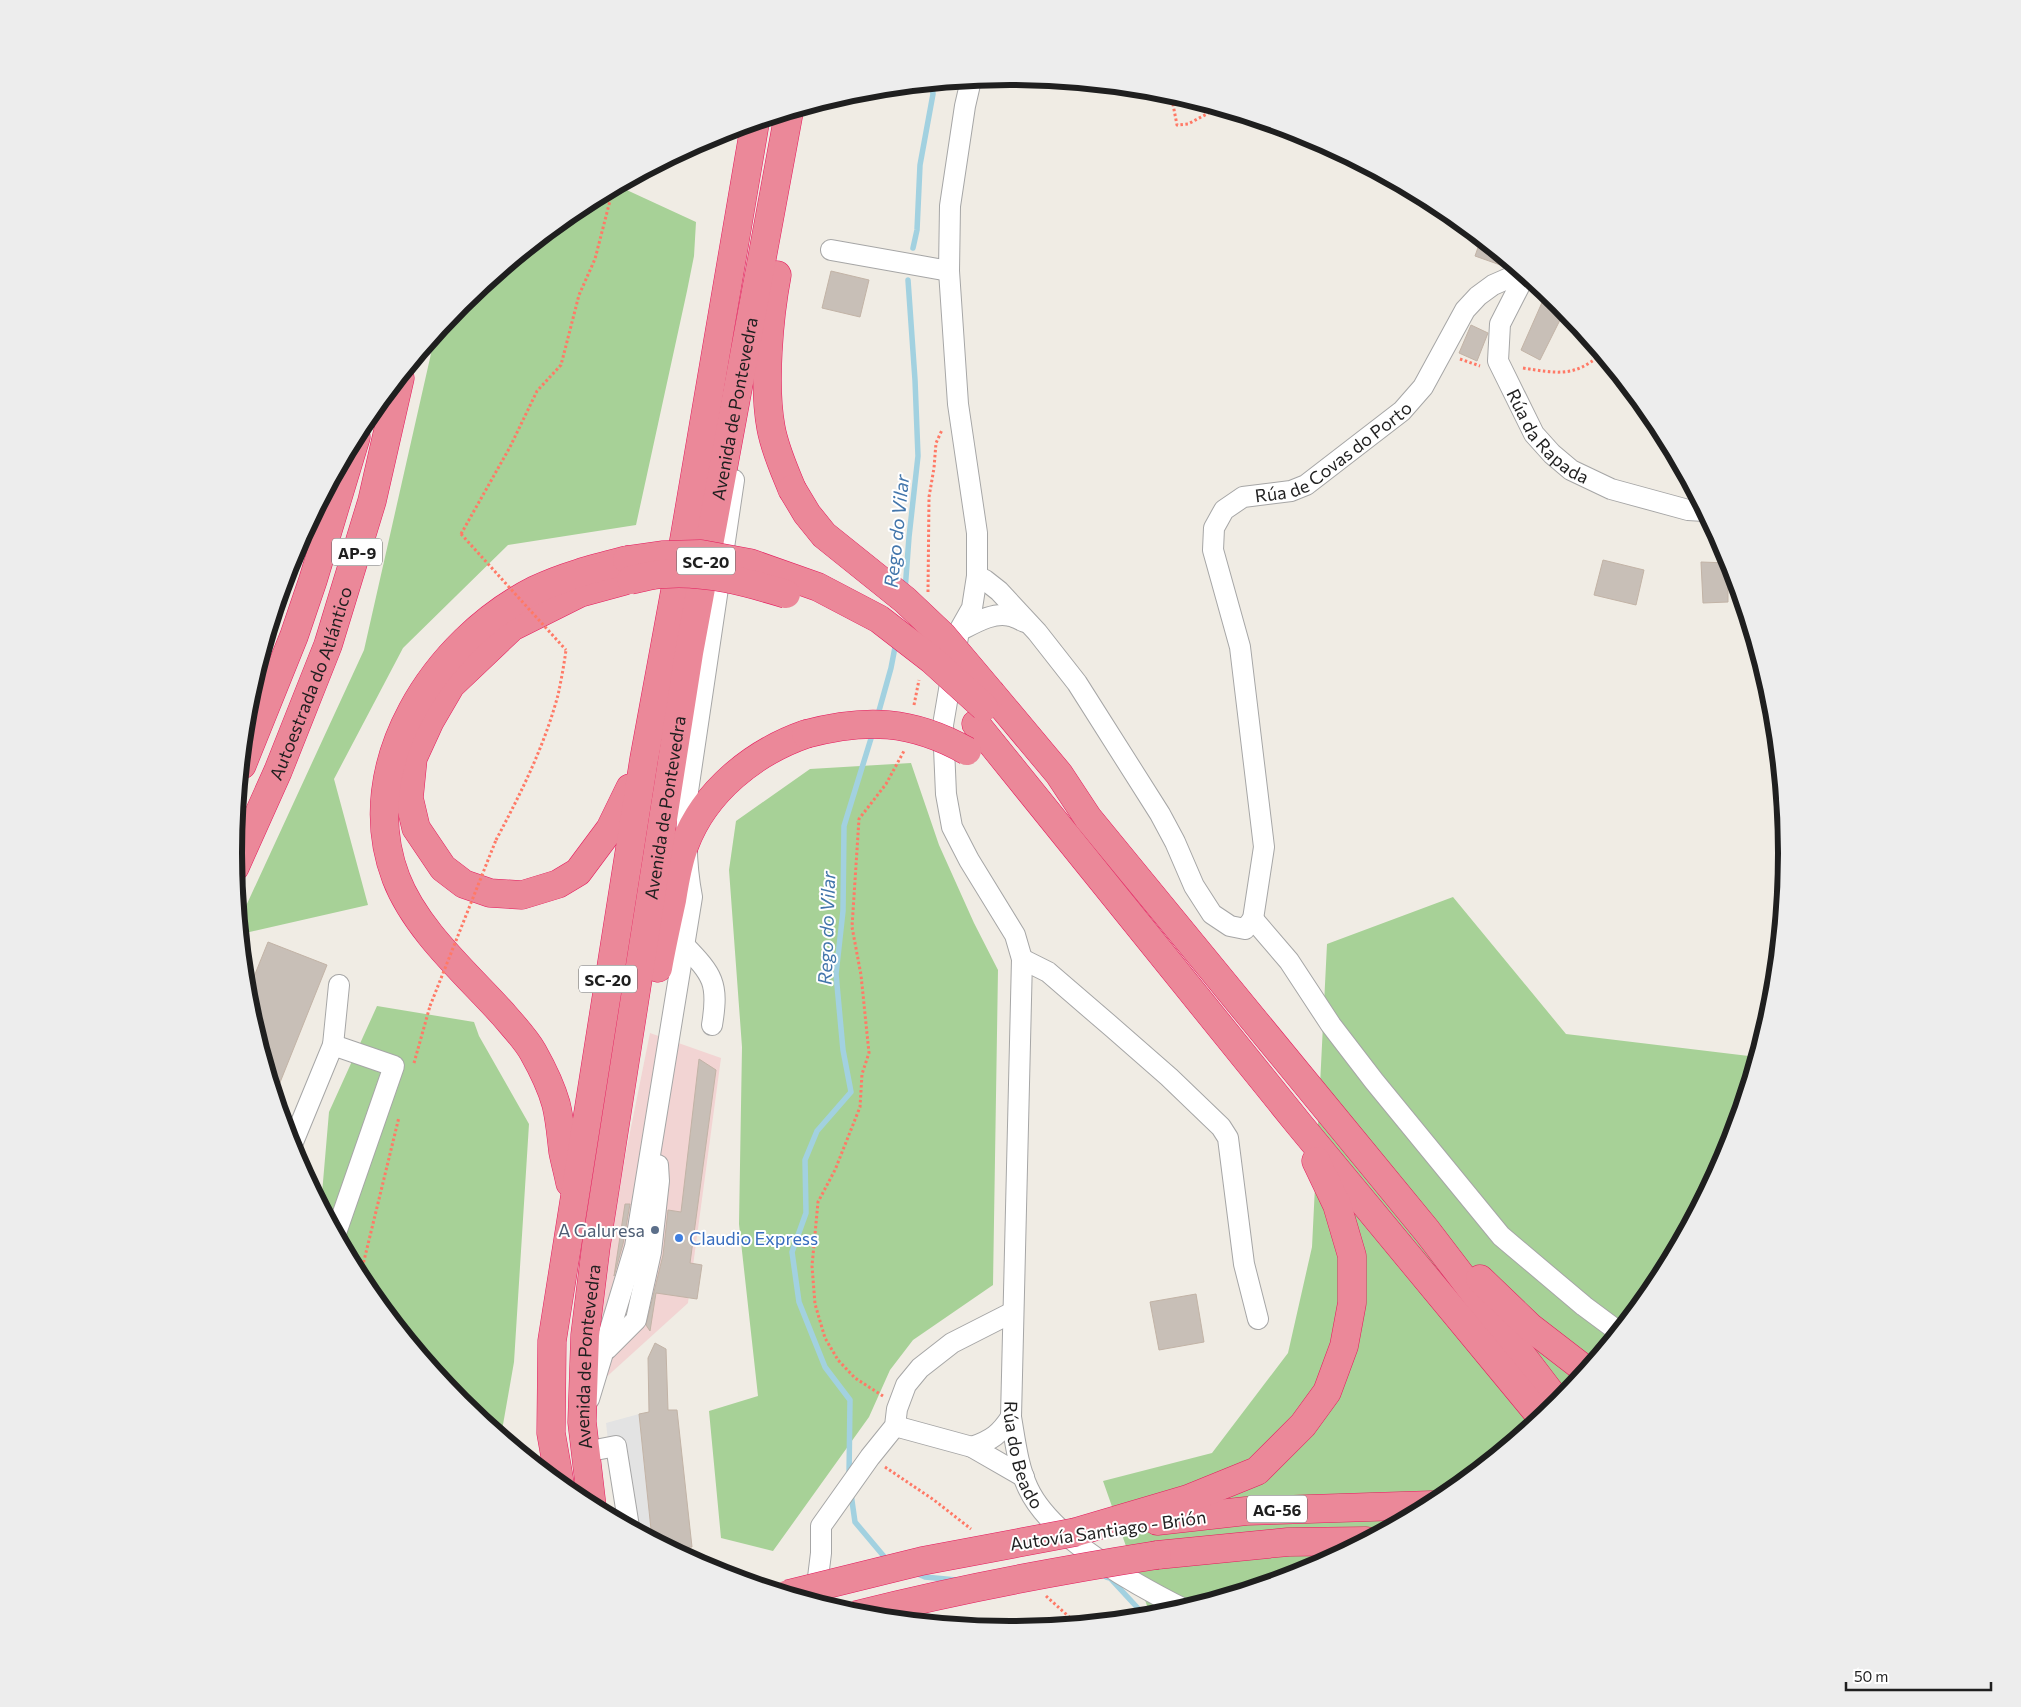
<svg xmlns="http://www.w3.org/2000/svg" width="2021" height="1707" viewBox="0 0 2021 1707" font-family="Commissioner,sans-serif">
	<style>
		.commercial { fill: #f2d4d3 }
		.forest { fill: #a7d197 }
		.parking { fill: #e3e3e3 }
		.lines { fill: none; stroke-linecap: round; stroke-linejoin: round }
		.stream { stroke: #a2d1e0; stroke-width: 5.5 }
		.building { fill: #c8bfb7; stroke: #c2b3a6 }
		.minor-casing { stroke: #a6a6a6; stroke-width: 22 }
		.highway-casing { stroke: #e41b5d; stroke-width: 29 }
		.path { stroke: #ff7966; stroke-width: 3; stroke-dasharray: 2.5 2.5; stroke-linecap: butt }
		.minor { stroke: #fff; stroke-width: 20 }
		.highway { stroke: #eb8899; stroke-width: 28 }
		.highway-bridge-casing { stroke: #e41b5d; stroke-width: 29; stroke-linecap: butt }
		.path-bridge { stroke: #ff7966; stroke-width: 3; stroke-dasharray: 2.5 2.5; stroke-linecap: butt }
		.highway-bridge { stroke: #eb8899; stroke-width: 28 }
		.service-dot { fill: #5c6f8a; stroke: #fff; stroke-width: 2 }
		.shop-dot { fill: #3f7fe0; stroke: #fff; stroke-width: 2 }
		.labels { text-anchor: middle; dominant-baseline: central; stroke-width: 4; stroke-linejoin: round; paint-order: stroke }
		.shield { fill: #fff; stroke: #626262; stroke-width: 1 }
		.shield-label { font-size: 16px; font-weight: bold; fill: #1f1f1f }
		.street-label { font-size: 18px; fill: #1f1f1f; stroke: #fff }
		.service-label { font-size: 18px; fill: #4e5e75; stroke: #fff; text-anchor: end }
		.shop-label { font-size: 18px; fill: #366cbe; stroke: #fff; text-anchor: start }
		.water-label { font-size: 19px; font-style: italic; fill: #4376ab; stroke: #fff }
		.rim { fill: none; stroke: #1f1f1f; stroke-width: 6 }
	</style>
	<rect width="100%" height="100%" fill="#f0ece4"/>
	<path class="commercial" d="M650,1033L721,1058L688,1303L602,1381L596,1325L625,1157Z"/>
	<g class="forest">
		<path d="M618,186L696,222L694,256L687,291L636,525L508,545L403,648L334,779L368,905L241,934L240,919L364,650L435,336L461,304L579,207Z"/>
		<path d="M911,763L939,845L974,923L998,970L993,1285L913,1340L890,1370L869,1417L773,1551L721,1538L709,1411L758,1396L739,1224L742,1047L729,870L736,821L810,769Z"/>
		<path d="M1453,897L1566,1034L1757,1057L1728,1151L1657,1286L1560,1403L1442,1500L1308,1572L1162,1616L1151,1617L1103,1481L1212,1453L1288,1353L1312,1247L1327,944Z"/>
		<path d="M377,1006L474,1022L479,1036L529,1124L514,1362L501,1436L461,1403L364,1285L321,1205L329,1112Z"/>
	</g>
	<path class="parking" d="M639,1414L652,1539L620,1522L614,1495L606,1423Z"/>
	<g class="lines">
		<g class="stream">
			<path d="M913,248L917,230L920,165L933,94L932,84"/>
			<path d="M905,591L909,537L918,456L915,380L908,280"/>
			<path d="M877,718L891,668L896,642"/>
			<path d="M849,1477L850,1400L825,1367L799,1302L792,1252L806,1213L805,1160L817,1131L851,1092L843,1050L836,974L843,911L844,826L873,732"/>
			<path d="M851,1494L855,1522L887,1560"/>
			<path d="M916,1573L925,1577L956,1580"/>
			<path d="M1106,1577L1110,1578L1146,1617"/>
		</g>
	</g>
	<g class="building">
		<path d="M1481,239L1489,246L1513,266L1506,267L1475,256Z"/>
		<path d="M831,271L869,280L860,317L822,308Z"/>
		<path d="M1544,298L1565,310L1540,360L1521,350Z"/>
		<path d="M1471,325L1488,333L1477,361L1459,353Z"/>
		<path d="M1603,560L1644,570L1636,605L1594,595Z"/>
		<path d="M1701,562L1728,563V602L1703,603Z"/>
		<path d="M268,942L327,965L275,1095L248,1005L247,994Z"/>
		<path d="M699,1059L716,1070L690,1263L702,1265L697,1299L656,1293L650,1331L646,1325L663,1255L668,1210L681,1212Z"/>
		<path d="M625,1204H630L623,1244L614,1276Z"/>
		<path d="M1196,1294L1204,1342L1159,1350L1150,1302Z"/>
		<path d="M655,1343L666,1349L668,1410H677L692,1547L671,1549L652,1539L639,1414L649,1412L648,1358Z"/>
	</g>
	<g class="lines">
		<g class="minor-casing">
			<g id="minor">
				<path id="s1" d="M971,80L965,106L950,206L949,271L958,404L977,533V576L972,608L959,631L943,725L946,794L952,827L969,860L1015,935L1022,959L1011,1417C1015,1440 1018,1467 1028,1488C1051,1538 1136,1585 1184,1609"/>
				<path d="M831,250L949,271"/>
				<path id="s2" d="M1525,275L1500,324L1498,361L1534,434L1552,454L1571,470L1611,489L1688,510L1704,511"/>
				<path d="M977,576L985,580L999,591L1037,632L1077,683L1160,814L1175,842L1194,886L1212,914L1230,926L1245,929L1253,919"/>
				<path d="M959,631C973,624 994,611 1010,616C1015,617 1020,620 1025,622"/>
				<path id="s3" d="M1253,919L1264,847L1240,647L1213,550L1214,528L1224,510L1243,497L1291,491L1306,485L1402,411L1423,387L1465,310L1478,296L1493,285L1509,278L1525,276"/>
				<path d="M1253,919L1289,961L1331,1025L1374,1081L1501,1236L1584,1306L1619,1332"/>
				<path d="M684,945C713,975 719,983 712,1025"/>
				<path d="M1022,959L1048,972L1113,1028L1169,1077L1221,1127L1228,1138L1244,1264L1258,1319"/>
				<path d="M333,1045L339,985"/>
				<path d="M291,1147L333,1045L394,1066L336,1233"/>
				<path d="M607,1349L636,1320L651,1252L659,1181L658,1165"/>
				<path d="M589,1399L635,1247L692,897C685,861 686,827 688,791L734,480"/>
				<path d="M895,1426L972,1447L1024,1477"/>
				<path d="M972,1447C992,1440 1000,1434 1011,1417"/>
				<path d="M585,1452L616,1446L629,1527"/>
				<path d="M815,1602L821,1553V1526L870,1457L895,1426L897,1409L906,1385L920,1368L952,1343L1013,1312"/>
			</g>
		</g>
		<g class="highway-casing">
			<g id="highway">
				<path d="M777,275C769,317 763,386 771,428C775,450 784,469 792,489"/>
				<path d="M624,581L580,593L512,627L451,685L430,721L413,758L409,798L416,828L443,868L464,884L490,893L522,895L558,884L578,872L610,829L630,788"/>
				<path d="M992,694L1059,774L1088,818L1427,1231L1559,1404"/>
				<path d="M976,724L1298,1123L1542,1418"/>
				<path d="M242,765L294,636L313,580L356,437"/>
				<path id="s4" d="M235,867L278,771L328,645L372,501L400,378"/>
				<path d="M658,968C662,945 667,923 672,900C675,881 678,862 685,844C705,791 754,752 806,734"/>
				<path d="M570,1183C568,1173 565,1162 563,1152C561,1136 560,1120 556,1104C551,1086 542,1068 533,1052C525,1038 513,1026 503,1014C466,973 416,930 396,878C353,765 435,641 535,590C564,576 596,568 627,560"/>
				<path d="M1480,1279L1530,1327L1587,1371"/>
				<path d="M560,1484L551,1433L552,1341L644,759L679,569L755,123"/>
				<path id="s5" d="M592,1507L582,1422L585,1335L596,1246L689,653L789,112"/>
				<path d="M1157,1521L1246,1511L1432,1505"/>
				<path d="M1076,1532L1188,1499L1257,1471L1303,1425L1327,1392L1344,1346L1352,1303V1256L1337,1205L1316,1161"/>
				<path d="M1157,1555L1288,1542L1366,1541"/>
			</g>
		</g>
		<g class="path">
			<path d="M1171,94L1177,125L1188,124L1218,108"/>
			<path d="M1460,359L1480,366"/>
			<path d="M1523,368C1556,373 1574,378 1601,354"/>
			<path d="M461,534L510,447L537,391L561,365L579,295L595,259L613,189"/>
			<path d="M928,592L929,497L934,468L936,443L942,430"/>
			<path d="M914,705L919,680"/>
			<path d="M496,840C521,793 544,747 558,695C561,681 564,665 566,650"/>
			<path d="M414,1063L430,1006"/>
			<path d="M360,1277L399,1117"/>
			<path d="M883,1396L855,1378L838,1360L825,1338L815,1304L812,1266L818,1202L835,1170L860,1107L862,1074L869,1053L861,975L852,927L859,819L886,784L904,751"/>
			<path d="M885,1467L934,1500L971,1529"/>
			<path d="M1046,1596L1077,1624"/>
		</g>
		<use href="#minor" class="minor"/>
		<use href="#highway" class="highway"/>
		<g class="highway-bridge-casing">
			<g id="highway-bridge">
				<path d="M792,489L807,514L824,535L905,600L943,636L992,694"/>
				<path d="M627,560L662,555L701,554L750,563L818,587L879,619L932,660L984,707"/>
				<path d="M631,580C642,578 653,574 665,574C706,571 746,582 786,594"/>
				<path d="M806,734C866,718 912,720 967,751"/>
				<path d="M788,1594L922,1561L1076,1532"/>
				<path d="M856,1615C955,1590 1055,1571 1157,1555"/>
			</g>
		</g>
		<g class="path-bridge">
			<path d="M461,534L566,650"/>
			<path d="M430,1006L496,840"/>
		</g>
		<use href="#highway-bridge" class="highway-bridge"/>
	</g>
	<circle class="service-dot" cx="655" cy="1230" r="5"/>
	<circle class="shop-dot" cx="679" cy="1238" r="5"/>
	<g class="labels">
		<g class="shield">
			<rect x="332" y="538.5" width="50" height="27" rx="4"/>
			<rect x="677" y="547.5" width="58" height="27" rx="4"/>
			<rect x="579" y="965.5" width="58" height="27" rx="4"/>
			<rect x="1247" y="1495.5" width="60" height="27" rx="4"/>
		</g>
		<g class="shield-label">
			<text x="357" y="552">AP-9</text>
			<text x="706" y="561">SC-20</text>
			<text x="608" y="979">SC-20</text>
			<text x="1277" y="1509">AG-56</text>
		</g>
		<g class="street-label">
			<text stroke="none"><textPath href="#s5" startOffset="1111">Avenida de Pontevedra</textPath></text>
			<text stroke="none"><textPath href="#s2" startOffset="184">Rúa da Rapada</textPath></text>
			<text stroke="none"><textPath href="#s3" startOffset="544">Rúa de Covas do Porto</textPath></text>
			<text stroke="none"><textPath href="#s4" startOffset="199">Autoestrada do Atlántico</textPath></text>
			<text stroke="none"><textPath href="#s5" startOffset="706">Avenida de Pontevedra</textPath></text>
			<text stroke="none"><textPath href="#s5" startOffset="151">Avenida de Pontevedra</textPath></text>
			<text stroke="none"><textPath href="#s1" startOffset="1404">Rúa do Beado</textPath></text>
			<text transform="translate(1108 1530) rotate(-8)">Autovía Santiago - Brión</text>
		</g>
		<g class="service-label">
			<text x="645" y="1230">A Galuresa</text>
		</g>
		<g class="shop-label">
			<text x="689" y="1238">Claudio Express</text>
		</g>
		<g class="water-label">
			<text transform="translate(896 531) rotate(-84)">Rego do Vilar</text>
			<text transform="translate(826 928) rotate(-88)">Rego do Vilar</text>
		</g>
	</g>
	<path d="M0 0H2021V1707H0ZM242 853a768 768 0 1 1 1536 0a768 768 0 1 1-1536 0Z" fill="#ededed" fill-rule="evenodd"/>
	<path class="rim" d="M242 853a768 768 0 1 1 1536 0a768 768 0 1 1-1536 0Z"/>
	<path d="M1846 1682v8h145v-8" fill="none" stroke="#1f1f1f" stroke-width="2.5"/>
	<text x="1854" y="1682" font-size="15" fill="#1f1f1f" stroke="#ffffff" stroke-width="4" paint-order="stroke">50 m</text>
</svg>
